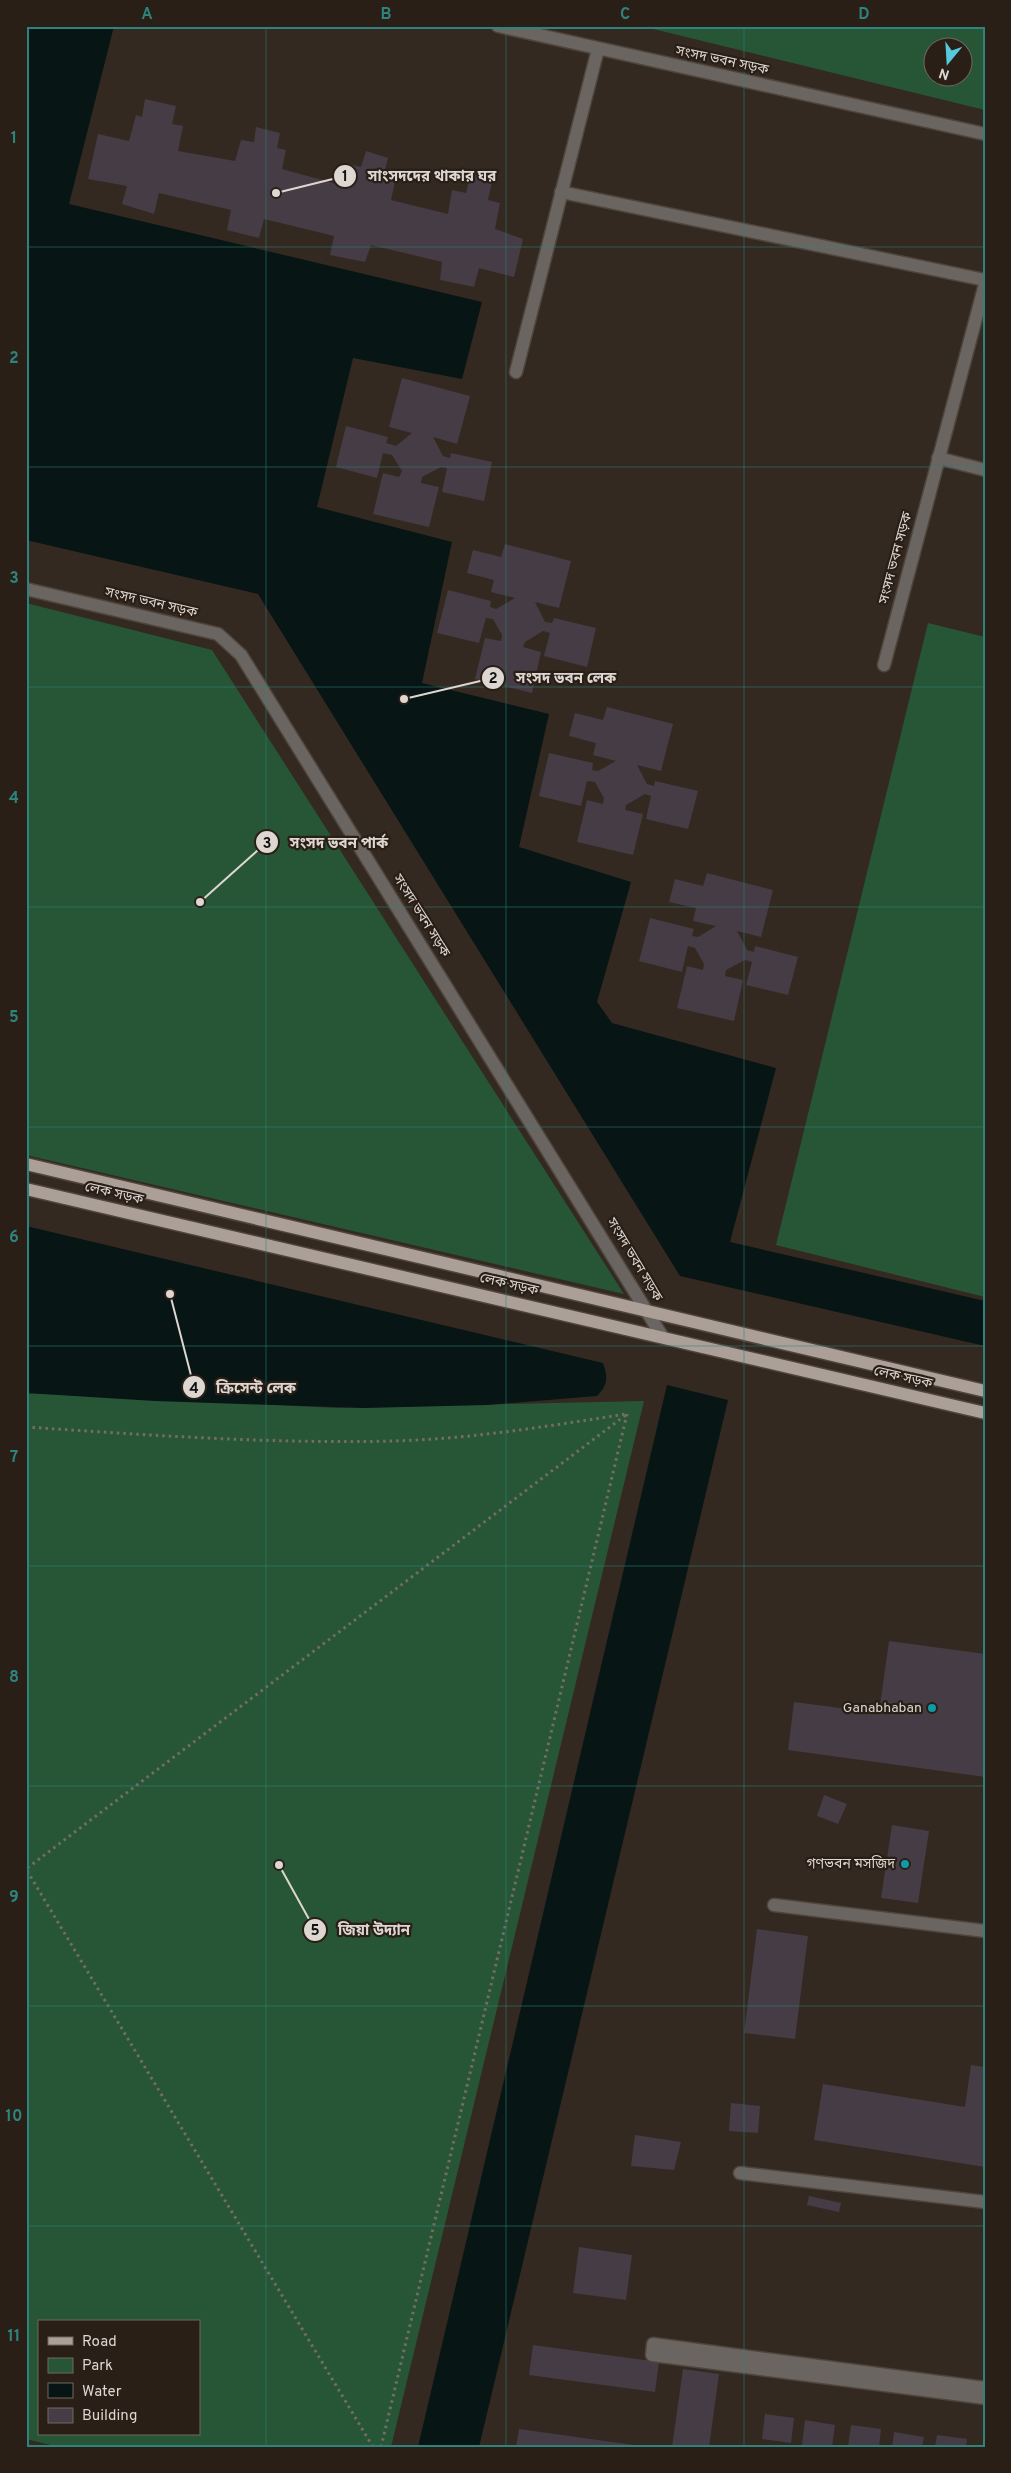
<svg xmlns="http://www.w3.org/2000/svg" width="1011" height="2473" viewBox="0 0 1011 2473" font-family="Overpass,'Noto Sans Bengali',sans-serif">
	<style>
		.green { fill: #275636; fill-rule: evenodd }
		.water { fill: #071515 }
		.building { fill: #463c45 }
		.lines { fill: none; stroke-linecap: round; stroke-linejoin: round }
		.minor-casing { stroke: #4e453d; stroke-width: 15 }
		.major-casing { stroke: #4e453d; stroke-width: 15 }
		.path { stroke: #756c66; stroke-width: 3; stroke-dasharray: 2.5 4; stroke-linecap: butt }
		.minor { stroke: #6b6562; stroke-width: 12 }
		.major { stroke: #ab9f97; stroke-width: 12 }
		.grid { fill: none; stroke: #2e847d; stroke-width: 1; stroke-opacity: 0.55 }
		.culture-dot { fill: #0f9aa8; stroke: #291f17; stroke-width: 2 }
		.labels { text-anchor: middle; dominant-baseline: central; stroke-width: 4.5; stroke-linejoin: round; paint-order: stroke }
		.street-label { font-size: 14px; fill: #ddd6d1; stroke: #291f17 }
		.poi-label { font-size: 14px; fill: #ddd6d1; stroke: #291f17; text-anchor: end }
		.leader { fill: none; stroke: #ddd6d1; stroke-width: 2 }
		.callout-dot { fill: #ddd6d1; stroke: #291f17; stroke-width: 2 }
		.mark-label { font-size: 15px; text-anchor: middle; font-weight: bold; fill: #111 }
		.callout-label { font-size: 15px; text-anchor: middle; font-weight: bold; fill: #ddd6d1; stroke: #291f17; stroke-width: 4.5; stroke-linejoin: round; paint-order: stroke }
		.neatline { fill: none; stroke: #2e847d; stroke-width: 2 }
		.grid-label { font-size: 16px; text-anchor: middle; font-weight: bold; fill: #2e847d }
	</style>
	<rect width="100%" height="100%" fill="#332921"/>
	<g class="green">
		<path d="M641,26H985V110ZM934,48H964V78H934Z"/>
		<path d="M26,603L212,650L624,1294L26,1155Z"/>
		<path d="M928,623L985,637V1297L776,1245Z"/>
		<path d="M26,1393L338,1408L644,1401L391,2447H59L26,2439ZM39,2322H199V2434H39Z"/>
	</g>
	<g class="water">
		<path d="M26,26H114L69,204L482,302L462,379L353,358L317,507L452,542L422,683L549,714L519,847L631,882L597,1002L612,1023L776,1068L730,1242L985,1301V1346L680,1276L258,594L26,540Z"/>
		<path d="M26,1226L603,1363C608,1378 608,1384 597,1396L487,1405L364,1408L155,1401L26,1393Z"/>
		<path d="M667,1385L728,1400L479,2447H418Z"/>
	</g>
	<g class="building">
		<path d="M145,99L176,106L172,124L183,126L178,151L235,161L241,140L254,142L256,127L280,133L277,148L286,150L282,169L344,186L349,164L361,167L366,151L388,158L384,174L396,177L391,200L448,214L452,190L466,193L471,172L493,177L488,200L500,203L495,229L523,239L514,277L479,268L474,287L440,280L442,262L371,245L365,262L330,255L334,236L264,219L259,238L227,230L231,210L159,193L154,214L122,204L127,186L88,179L98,134L129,141L136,115L142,117Z"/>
		<path d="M402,378L470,396L457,444L433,437L443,456L450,458L451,453L492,462L484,501L442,492L447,468L441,467L422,477L421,483L439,487L429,527L373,514L383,473L399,477L402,471L392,455L383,453L377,478L336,467L346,426L388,437L386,443L396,446L412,433L389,427Z"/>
		<path d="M505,544L571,561L559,608L535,602L545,622L552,623L554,618L596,628L587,667L544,656L550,633L543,631L525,642L523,647L541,652L532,693L475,679L485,638L501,641L502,635L493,619L486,618L479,643L437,633L448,590L491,601L490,607L496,609L515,598L491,592L494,580L467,573L473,550L501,557Z"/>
		<path d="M607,707L673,724L661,771L637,765L647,784L654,786L655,781L698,791L688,829L646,819L651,796L645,794L626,805L625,810L643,814L633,855L577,842L587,800L603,804L604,798L595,782L587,781L581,806L539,796L549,753L593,763L592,770L598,771L616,761L593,755L596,743L569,736L575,713L603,720Z"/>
		<path d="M707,873L773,890L761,937L737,931L747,950L754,952L755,946L798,957L788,995L746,985L752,962L745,960L726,970L725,976L743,980L734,1021L677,1008L687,966L703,970L704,964L695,948L688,946L682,972L639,961L650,918L694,929L692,936L698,937L716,926L693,921L696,908L669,902L675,879L703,886Z"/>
		<path d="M889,1641L985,1654V1777L788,1750L794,1702L879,1713Z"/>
		<path d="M824,1795L847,1804L838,1824L817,1816Z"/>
		<path d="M892,1825L929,1831L918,1903L881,1898Z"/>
		<path d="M757,1929L808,1936L795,2039L744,2033Z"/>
		<path d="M971,2065L985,2067V2167L814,2140L823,2084L965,2107Z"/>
		<path d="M731,2103L760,2106L758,2133L729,2131Z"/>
		<path d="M635,2135L681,2142L674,2170L631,2166Z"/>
		<path d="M809,2196L841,2203L839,2212L807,2205Z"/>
		<path d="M579,2247L632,2255L626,2300L573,2293Z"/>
		<path d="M533,2345L659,2362L655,2392L529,2375Z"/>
		<path d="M683,2369L719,2374L709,2447H672Z"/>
		<path d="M765,2414L794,2418L791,2443L762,2439Z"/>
		<path d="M805,2420L835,2425L832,2447L802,2445Z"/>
		<path d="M851,2425L881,2429L879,2447H848Z"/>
		<path d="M519,2429L641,2446V2447H516Z"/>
		<path d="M894,2432L924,2437L922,2447H892Z"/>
		<path d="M937,2435L967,2439L966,2447H935Z"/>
	</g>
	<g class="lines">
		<g class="minor-casing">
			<g id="minor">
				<path d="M498,26L985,134"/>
				<path d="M561,192L985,280"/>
				<path d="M516,372L598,49"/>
				<path d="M938,458L985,470"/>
				<path d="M26,589L218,634L241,655L662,1336"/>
				<path d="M884,665L985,284"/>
				<path d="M774,1905L985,1931"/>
				<path d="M740,2173L985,2202"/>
				<path d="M985,2388L653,2344L652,2355L985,2398"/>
			</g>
		</g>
		<g class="major-casing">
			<g id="major">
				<path d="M26,1164L985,1391"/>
				<path d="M26,1189L985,1413"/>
			</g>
		</g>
		<g class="path">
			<path d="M26,1427C148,1435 271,1444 393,1441C471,1439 549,1426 626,1414"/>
			<path d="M373,2447L26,1869L627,1414"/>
			<path d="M381,2447L627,1414"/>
		</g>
		<use href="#minor" class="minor"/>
		<use href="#major" class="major"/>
	</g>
	<path class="grid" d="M266,26V2447M506,26V2447M744,26V2447M26,247H985M26,467H985M26,687H985M26,907H985M26,1127H985M26,1346H985M26,1566H985M26,1786H985M26,2006H985M26,2226H985"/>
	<g class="culture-dot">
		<circle cx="932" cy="1708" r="5"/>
		<circle cx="905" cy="1864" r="5"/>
	</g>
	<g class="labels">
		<g class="street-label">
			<text transform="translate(722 61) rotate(12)">সংসদ ভবন সড়ক</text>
			<text transform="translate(896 558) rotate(-75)">সংসদ ভবন সড়ক</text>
			<text transform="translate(151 603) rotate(13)">সংসদ ভবন সড়ক</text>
			<text transform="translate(421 916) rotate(58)">সংসদ ভবন সড়ক</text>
			<text transform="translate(114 1194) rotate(13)">লেক সড়ক</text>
			<text transform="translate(634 1260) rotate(59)">সংসদ ভবন সড়ক</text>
			<text transform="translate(509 1285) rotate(13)">লেক সড়ক</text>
			<text transform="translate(903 1378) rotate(13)">লেক সড়ক</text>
		</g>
		<g class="poi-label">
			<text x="922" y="1708">Ganabhaban</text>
			<text x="895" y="1864">গণভবন মসজিদ</text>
		</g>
	</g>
	<path class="leader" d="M276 193L345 176M404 699L493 678M200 902L267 842M170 1294L194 1387M279 1865L315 1930"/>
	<g class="callout-dot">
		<circle cx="276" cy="193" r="5"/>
		<circle cx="404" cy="699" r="5"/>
		<circle cx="200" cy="902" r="5"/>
		<circle cx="170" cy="1294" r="5"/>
		<circle cx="279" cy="1865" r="5"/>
		<circle cx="345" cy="176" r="12"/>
		<circle cx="493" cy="678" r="12"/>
		<circle cx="267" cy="842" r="12"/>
		<circle cx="194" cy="1387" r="12"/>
		<circle cx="315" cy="1930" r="12"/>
	</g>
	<g class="mark-label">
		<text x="345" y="181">1</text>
		<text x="493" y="683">2</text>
		<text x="267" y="848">3</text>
		<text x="194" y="1393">4</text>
		<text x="315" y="1935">5</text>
	</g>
	<g class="callout-label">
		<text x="432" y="181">সাংসদদের থাকার ঘর</text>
		<text x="566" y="683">সংসদ ভবন লেক</text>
		<text x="339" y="848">সংসদ ভবন পার্ক</text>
		<text x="256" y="1393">ক্রিসেন্ট লেক</text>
		<text x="374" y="1935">জিয়া উদ্যান</text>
	</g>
	<rect width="1011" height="2473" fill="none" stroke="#291f17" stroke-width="55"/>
	<rect x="38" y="2320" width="162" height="115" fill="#291f17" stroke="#716861"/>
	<rect x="48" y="2337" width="25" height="8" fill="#ab9f97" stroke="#716861"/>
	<text x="82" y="2346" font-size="15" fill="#ddd6d1">Road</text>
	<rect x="48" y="2358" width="25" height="15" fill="#275636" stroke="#716861"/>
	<text x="82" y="2370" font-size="15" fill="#ddd6d1">Park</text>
	<rect x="48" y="2383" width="25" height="15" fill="#071515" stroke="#716861"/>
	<text x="82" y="2396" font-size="15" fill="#ddd6d1">Water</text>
	<rect x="48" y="2408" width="25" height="15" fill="#463c45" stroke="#716861"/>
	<text x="82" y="2420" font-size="15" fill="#ddd6d1">Building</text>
	<g transform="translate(948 62) rotate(198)"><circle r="24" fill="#291f17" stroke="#716861"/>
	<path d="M0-4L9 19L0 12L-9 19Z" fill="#55cadf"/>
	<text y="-8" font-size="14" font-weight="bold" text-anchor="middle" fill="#ddd6d1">N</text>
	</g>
	<rect x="28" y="28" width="956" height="2418" class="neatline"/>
	<g class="grid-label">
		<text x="147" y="19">A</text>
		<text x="386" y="19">B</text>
		<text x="625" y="19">C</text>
		<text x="864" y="19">D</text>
		<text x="14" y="143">1</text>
		<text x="14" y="363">2</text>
		<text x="14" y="583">3</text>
		<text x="14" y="803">4</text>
		<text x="14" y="1022">5</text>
		<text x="14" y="1242">6</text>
		<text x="14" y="1462">7</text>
		<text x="14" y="1682">8</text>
		<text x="14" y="1902">9</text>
		<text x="14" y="2121">10</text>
		<text x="14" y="2341">11</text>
	</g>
</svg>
